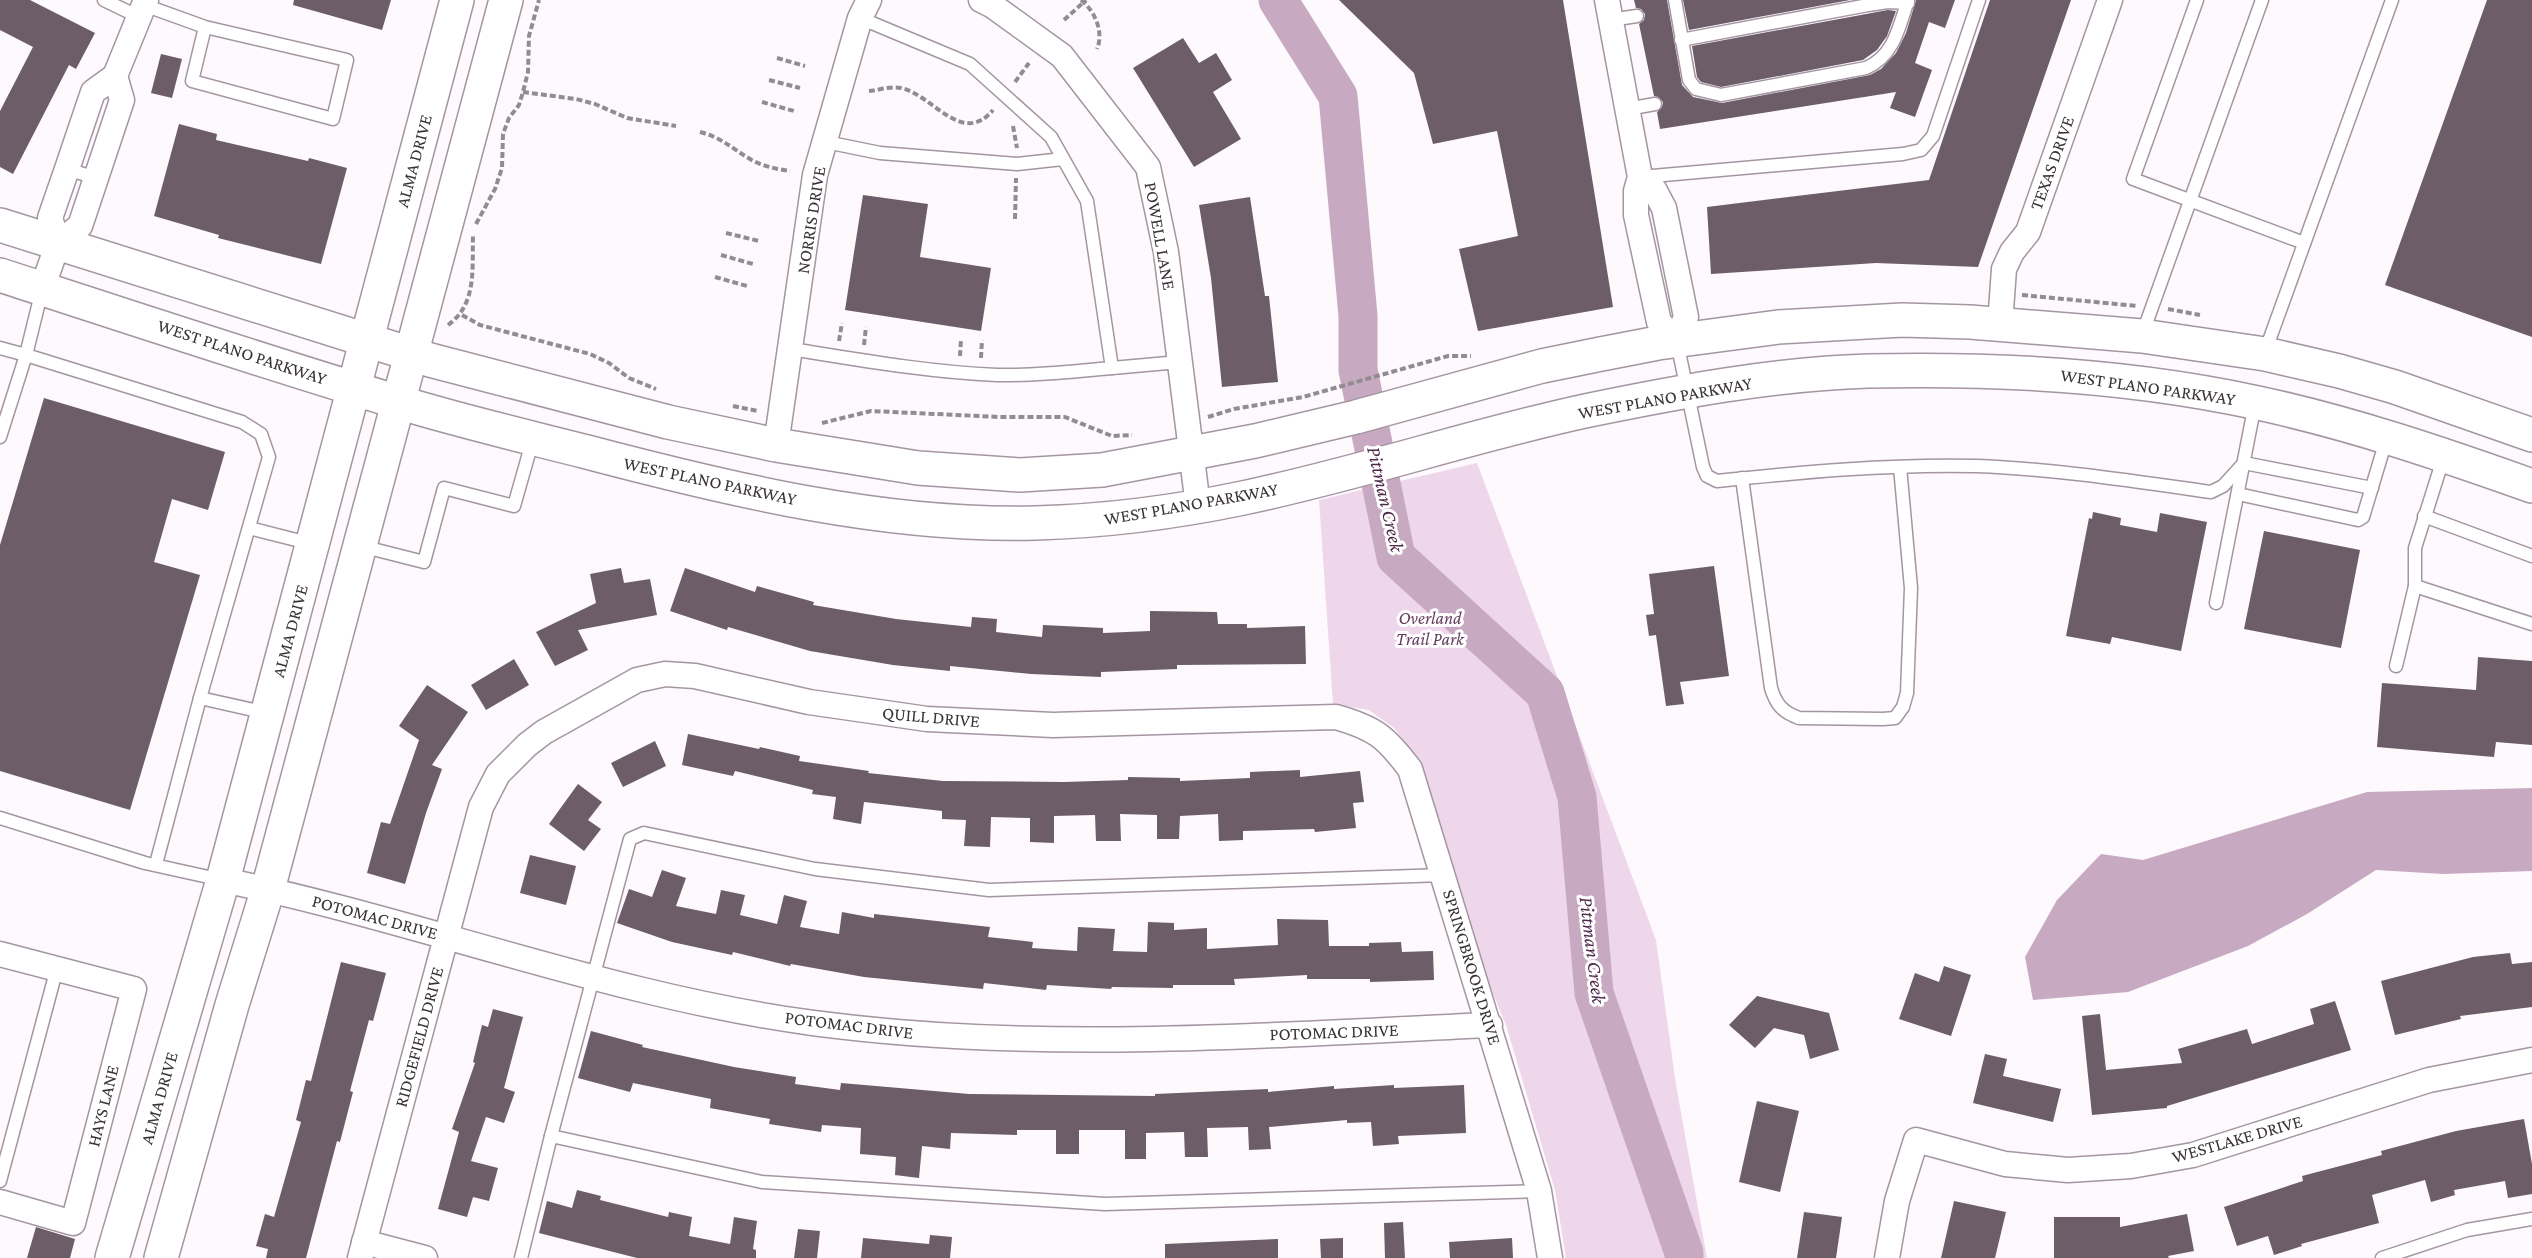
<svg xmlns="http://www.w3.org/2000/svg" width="2532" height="1258" viewBox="0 0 2532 1258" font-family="'Crimson Pro',serif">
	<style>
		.green { fill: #efd7eb }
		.water { fill: #c7aac2 }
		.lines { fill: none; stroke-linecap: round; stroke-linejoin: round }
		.river { stroke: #c7aac2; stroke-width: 39 }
		.building { fill: #6c5d69 }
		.lane-casing { stroke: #a495a2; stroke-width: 15 }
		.street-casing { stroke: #a495a2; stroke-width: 27 }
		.secondary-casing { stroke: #a495a2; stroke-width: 36 }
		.path { stroke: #918c90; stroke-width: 4; stroke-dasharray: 6 3; stroke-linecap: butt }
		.lane { stroke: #fff; stroke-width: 12 }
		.street { stroke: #fff; stroke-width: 24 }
		.secondary { stroke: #fff; stroke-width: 33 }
		.labels { text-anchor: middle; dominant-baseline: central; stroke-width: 6; stroke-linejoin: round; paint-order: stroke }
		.street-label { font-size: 18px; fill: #393338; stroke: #fff }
		.park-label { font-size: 18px; font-style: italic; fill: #653d60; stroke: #fff }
		.water-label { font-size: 20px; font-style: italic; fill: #4f284a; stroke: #fff }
	</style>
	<rect width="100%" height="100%" fill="#fdf9fc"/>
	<path class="green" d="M1477,463L1656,940L1676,1085L1707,1258H1566L1555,1190L1506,1025L1444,875L1413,753L1394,728L1369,710L1333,704L1319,500Z"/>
	<path class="water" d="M2532,788V871L2443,874L2376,870L2307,914L2248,946L2128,992L2033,1000L2025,957L2057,900L2101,854L2143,860L2367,792Z"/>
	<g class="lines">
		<path class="river" d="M1278,0L1338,96L1358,316V370L1396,557L1545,693L1577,797L1594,993L1684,1253V1258"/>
	</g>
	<g class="building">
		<path d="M0,0H30L95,33L76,69L69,65L13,174L0,167V111L33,47L0,30Z"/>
		<path d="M294,0H391L382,30L293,5Z"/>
		<path d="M1339,0H1563L1613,307L1478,331L1459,249L1518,236L1497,131L1433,144L1414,73Z"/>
		<path d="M1634,0H1667L1682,85L1693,97L1722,103L1870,75L1881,69L1896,53L1906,33L1916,0H1955L1945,28L1929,22L1915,63L1932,70L1915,117L1890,108L1896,92L1660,129L1657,112L1662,107L1663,102L1658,97L1654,96L1639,24L1644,20L1645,14L1641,9L1636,8Z"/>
		<path d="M1683,0H1850L1689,30Z"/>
		<path d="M1990,0H2071L1978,267L1876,263L1711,274L1707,207L1929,180Z"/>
		<path d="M2487,0H2532V337L2385,285Z"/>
		<path d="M1888,10L1896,11L1887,36L1877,50L1863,60L1721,87L1701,82L1697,77L1692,46Z"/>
		<path d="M1183,38L1199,63L1216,53L1232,80L1213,92L1241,139L1194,167L1133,68Z"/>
		<path d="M161,54L182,59L172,98L151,93Z"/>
		<path d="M179,124L217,134L216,140L308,161L309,158L347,168L321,264L218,238L219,235L154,216Z"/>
		<path d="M863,195L928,204L920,257L991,268L981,331L845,310Z"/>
		<path d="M1250,197L1265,296H1269L1278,382L1222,387L1211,278L1199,205Z"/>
		<path d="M44,398L225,452L208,510L172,499L154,562L200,575L130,810L0,771V545Z"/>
		<path d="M2093,512L2121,518L2120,525L2157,532L2160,513L2207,522L2181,651L2112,637L2110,644L2066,636L2089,518L2092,519Z"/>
		<path d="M2264,531L2360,550L2341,648L2244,629Z"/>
		<path d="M1714,566L1729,676L1680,682L1684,704L1666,706L1656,635L1649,636L1646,615L1654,614L1649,574Z"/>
		<path d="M621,568L624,583L650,579L657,615L578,630L588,650L555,666L536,632L596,603L590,574Z"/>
		<path d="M685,568L755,592L757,586L814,602L813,605L896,619L971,627L972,617L997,619L996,632L1042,637L1043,625L1103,628V633L1150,631V611L1217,612L1218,624H1247V628L1305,626L1306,664L1177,665V669L1101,672V677L1031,674L950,666V671L893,665L810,651L728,627L727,630L670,611Z"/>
		<path d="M2478,657L2532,661V745L2496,742L2494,757L2377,747L2382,683L2476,690Z"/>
		<path d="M514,659L529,685L486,710L471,685Z"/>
		<path d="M427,685L468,712L432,765L442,769L426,813L405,884L367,873L381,822L390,824L419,740L399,726Z"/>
		<path d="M688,734L759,749L760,747L800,756L799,761L869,771L868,773L943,781L1064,782L1128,780V777L1180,778V781L1250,778V772L1300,770V777L1360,771L1364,802L1353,803L1356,828L1315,832L1314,829L1243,831V840L1219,841L1218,814L1180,816L1179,839H1157V815L1120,814L1121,841H1096L1095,815L1054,816V843L1030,842V818L991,817L990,847L964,846L966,820L942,819V811L864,802L861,824L833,819L836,797L812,794L813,790L735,771L733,776L682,765Z"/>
		<path d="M655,741L666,766L623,787L611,763Z"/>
		<path d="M578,784L602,802L588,820L601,829L584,851L549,824Z"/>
		<path d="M530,855L576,866L566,905L520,893Z"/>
		<path d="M662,870L686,878L676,906L716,914L721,890L745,895L740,915L777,924L784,895L807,901L800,927L839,934L842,912L874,918V914L990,927L988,937L1033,942L1032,948L1077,951L1078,927L1115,929L1113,951L1147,952L1148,922L1174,923V930L1207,928V949L1278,945L1277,919L1328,920L1329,946H1369V943L1401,942L1402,952L1433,951L1434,980L1370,982V979H1307V975L1234,979L1235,985H1173V988L1112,987L1111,989L1047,985L1046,990L984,983L983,989L864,977L791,964L790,966L733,952L732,955L672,942L617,923L629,889L652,897Z"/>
		<path d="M2510,953L2512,964L2532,962V1007L2460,1016L2461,1019L2395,1035L2381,981L2473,957Z"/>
		<path d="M341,962L386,973L373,1021L369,1020L350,1091L353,1092L340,1142L337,1141L306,1258H266L268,1249L256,1246L265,1214L274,1217L301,1122L296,1120L306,1080L311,1081Z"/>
		<path d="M1944,966L1971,975L1951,1036L1899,1019L1915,973L1939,982Z"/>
		<path d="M1757,996L1829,1013L1839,1050L1810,1059L1804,1035L1774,1028L1755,1048L1729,1025Z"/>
		<path d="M2335,1001L2351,1050L2167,1106V1108L2092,1115L2082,1016L2100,1014L2106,1070L2182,1063L2178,1049L2247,1029L2252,1044L2314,1024L2310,1009Z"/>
		<path d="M493,1009L523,1017L504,1088L515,1092L504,1123L486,1117L471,1161L498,1168L489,1201L473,1197L467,1217L438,1209L459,1132L452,1129L475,1063L473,1062L482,1025L488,1027Z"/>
		<path d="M591,1031L643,1045L642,1047L734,1067L796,1077L795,1084L840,1090L841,1083L969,1094L1155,1096V1094L1268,1089V1092L1334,1086V1089L1394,1085V1088L1464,1085L1466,1133L1398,1136L1399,1144L1373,1146L1371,1122L1347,1123V1120L1269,1127L1271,1149L1249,1150L1248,1127L1207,1128L1208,1157H1185L1184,1132L1146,1133V1159H1125V1130H1079V1154H1056V1130H1017V1135L951,1133L950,1149L922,1146L919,1178L895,1175L896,1157L860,1154L861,1128L822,1125L821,1132L769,1124L770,1119L710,1108L711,1099L633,1083L630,1092L578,1078Z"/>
		<path d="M1985,1054L2007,1059L2003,1076L2061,1089L2053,1122L1973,1103Z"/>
		<path d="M1757,1101L1799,1111L1780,1192L1739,1182Z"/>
		<path d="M2524,1119L2532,1164V1194L2508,1198L2505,1181L2454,1190L2455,1195L2431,1202L2425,1180L2372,1195L2379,1223L2301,1244L2302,1246L2274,1255L2268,1236L2237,1246L2224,1207L2303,1181L2302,1176L2382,1155L2381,1151L2456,1131Z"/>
		<path d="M577,1190L601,1196L600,1200L668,1217L669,1212L692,1217L689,1236L730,1244L734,1217L757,1221L753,1249L756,1250V1258H637L539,1233L547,1201L572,1208Z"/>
		<path d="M1954,1201L2006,1212L1995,1258H1941Z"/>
		<path d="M1804,1212L1842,1217L1836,1258H1797Z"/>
		<path d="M2187,1214L2194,1251L2168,1256L2169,1258H2054V1217H2120V1227Z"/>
		<path d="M1403,1222L1405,1258H1385L1384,1223Z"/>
		<path d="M36,1227L75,1239L70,1258H27Z"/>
		<path d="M798,1229L820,1231L817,1258H794Z"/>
		<path d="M930,1235L952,1237L950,1258H861L863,1238L929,1244Z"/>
		<path d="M1343,1238V1258H1321L1320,1239Z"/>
		<path d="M1512,1238L1513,1258H1450L1449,1242Z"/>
		<path d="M1278,1239V1258H1165V1244Z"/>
	</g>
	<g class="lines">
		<g class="lane-casing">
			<g id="lane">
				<path d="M104,0L139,17"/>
				<path d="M1675,0L1689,80L1696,89L1721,95L1866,68C1894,56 1899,27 1908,0"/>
				<path d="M2197,0L2133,179L2304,243"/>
				<path d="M144,5L205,27L347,60L333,119L192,81L205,27"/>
				<path d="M1610,20L1637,16"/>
				<path d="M1681,40L1868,5L1888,2L1908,3"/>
				<path d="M1627,109L1655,104"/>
				<path d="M826,142L880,153L1017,164L1063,159"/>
				<path d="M67,169L96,178"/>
				<path d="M1641,177L1903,154L1921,150L1933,136L1979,0"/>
				<path d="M42,290L26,355L242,422L261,434L269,457L200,698L156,864"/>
				<path d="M2142,335L2262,0"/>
				<path d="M1677,342L1703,467L1707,476L1717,481C1803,472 1889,464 1976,466C2055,469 2133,481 2211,492L2223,486L2244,463"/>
				<path d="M0,348L26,355L0,437"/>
				<path d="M791,349C860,360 928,372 997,375C1035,376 1074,371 1112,368L1087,201L1051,137L970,64L860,18"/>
				<path d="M2265,352L2392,0"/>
				<path d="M1112,368L1179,362"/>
				<path d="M2444,456L2415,548V586L2532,624"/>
				<path d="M2244,463L2372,488"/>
				<path d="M1742,478L1771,688C1776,704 1782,712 1799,718L1883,719L1895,718L1903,707L1907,693L1911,588L1900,467"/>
				<path d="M2238,494L2358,520L2363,517L2387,437"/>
				<path d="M2424,516L2532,556"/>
				<path d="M249,528L312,544"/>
				<path d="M361,546L424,562L444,488L514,506L533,439"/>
				<path d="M2216,603L2255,404"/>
				<path d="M2396,666L2415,586"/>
				<path d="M200,698L267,713"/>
				<path d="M0,818L145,863L222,880"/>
				<path d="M551,1136L630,839L644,833L815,869L989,890L1444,875"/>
				<path d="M0,1181L57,968"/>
				<path d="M521,1258L551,1136L762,1182L1105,1204L1539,1191"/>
				<path d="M2382,1258L2467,1230L2532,1219"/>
			</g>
		</g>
		<g class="street-casing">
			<g id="street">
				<path d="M981,0L993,6L1062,56L1148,167L1166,252L1198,506"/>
				<path d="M1607,0L1640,177L1636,191V215L1659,322L1676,341L1686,317L1664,208L1654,189L1640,177"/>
				<path d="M115,76L122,100L80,226L58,243L50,218L67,169L93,92Z"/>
				<path d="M115,76L146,0"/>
				<path d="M42,289L58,243"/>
				<path d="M2000,324L2004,269L2012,252L2028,232L2110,0"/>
				<path d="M776,445L815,175L860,18L869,0"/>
				<path d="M223,880C421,921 612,996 813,1023C1040,1053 1263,1035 1490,1025"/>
				<path d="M0,954L134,989L73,1223L0,1202"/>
				<path d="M364,1242L425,1258"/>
				<path d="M360,1258L481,807L498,774L527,745L544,732L637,680L665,674L695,676L809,702L927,719L1053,725L1336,717C1375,728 1386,737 1410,769L1539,1191L1550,1258"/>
				<path d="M1887,1258L1897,1201L1916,1140L2005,1164L2068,1170L2131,1166L2193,1155L2429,1080L2532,1060"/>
			</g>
		</g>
		<g class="secondary-casing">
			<g id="secondary">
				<path d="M0,225L430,360L668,422L776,445L918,468L1020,475L1102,470L1255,441L1356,417L1542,366L1601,354L1658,343L1778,327L1902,320L1970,322L2142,336L2265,354L2339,371L2395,387L2532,435"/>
				<path d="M0,275C132,318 265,362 398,402C460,421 524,436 587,452C731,490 886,527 1036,523C1105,521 1176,512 1243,498C1358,474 1470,436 1585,411C1677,392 1773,374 1868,371C1998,368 2130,375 2258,403C2351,423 2442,454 2532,486"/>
				<path d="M112,1258L223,880L457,0"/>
				<path d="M161,1258L232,1005L268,889L506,0"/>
			</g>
		</g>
		<g class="path">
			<path d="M1081,0C1095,11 1104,32 1097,49"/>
			<path d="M1064,20L1086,0"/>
			<path d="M777,58L805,66"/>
			<path d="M769,80L800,88"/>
			<path d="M1015,82L1029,63"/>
			<path d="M869,91C879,90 890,86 901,88C933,95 962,147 993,110"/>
			<path d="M523,92L576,99L595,104L627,118L676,126"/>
			<path d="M762,102L794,111"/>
			<path d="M1013,126L1017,148"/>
			<path d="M700,132C722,138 730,147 750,159C762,166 776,169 790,171"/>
			<path d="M1015,219L1016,178"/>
			<path d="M476,224L495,189L502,168L503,134L509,118L519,105L523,92L528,72L529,36L539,0"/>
			<path d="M726,233L759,241"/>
			<path d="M721,255L753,264"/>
			<path d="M715,277L747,286"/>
			<path d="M2022,295L2137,306"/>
			<path d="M2168,309L2200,315"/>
			<path d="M462,315L480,325L590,354L609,363L629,378L656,389"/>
			<path d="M448,325C477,304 472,270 473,236"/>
			<path d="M839,341L842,323"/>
			<path d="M864,345L866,327"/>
			<path d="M960,356L961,339"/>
			<path d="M981,358L982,340"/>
			<path d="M733,406L758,411"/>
			<path d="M1208,417L1234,409L1303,397L1448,356H1471"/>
			<path d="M822,423L871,411L1000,417H1065L1112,436L1132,435"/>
		</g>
		<use href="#lane" class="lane"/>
		<use href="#street" class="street"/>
		<use href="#secondary" class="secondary"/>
	</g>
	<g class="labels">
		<g class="street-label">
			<text transform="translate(414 161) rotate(-75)">ALMA DRIVE</text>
			<text transform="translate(2052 163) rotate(-70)">TEXAS DRIVE</text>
			<text transform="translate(811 220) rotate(-81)">NORRIS DRIVE</text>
			<text transform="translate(1160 236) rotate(80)">POWELL LANE</text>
			<text transform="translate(242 352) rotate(18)">WEST PLANO PARKWAY</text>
			<text transform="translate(2148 387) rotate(8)">WEST PLANO PARKWAY</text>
			<text transform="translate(1665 398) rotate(-10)">WEST PLANO PARKWAY</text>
			<text transform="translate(710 481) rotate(12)">WEST PLANO PARKWAY</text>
			<text transform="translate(1191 504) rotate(-10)">WEST PLANO PARKWAY</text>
			<text transform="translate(290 631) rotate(-75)">ALMA DRIVE</text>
			<text transform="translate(931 717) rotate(5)">QUILL DRIVE</text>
			<text transform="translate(375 917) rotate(15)">POTOMAC DRIVE</text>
			<text transform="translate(1472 967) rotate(73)">SPRINGBROOK DRIVE</text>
			<text transform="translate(849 1025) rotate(7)">POTOMAC DRIVE</text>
			<text transform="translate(1334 1032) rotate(-2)">POTOMAC DRIVE</text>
			<text transform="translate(419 1037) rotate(-75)">RIDGEFIELD DRIVE</text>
			<text transform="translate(159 1098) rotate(-74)">ALMA DRIVE</text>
			<text transform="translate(103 1106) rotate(-76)">HAYS LANE</text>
			<text transform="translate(2237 1139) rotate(-16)">WESTLAKE DRIVE</text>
		</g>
		<g class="park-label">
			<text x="1430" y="618">Overland<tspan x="1430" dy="21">Trail Park</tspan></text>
		</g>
		<g class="water-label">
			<text transform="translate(1386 499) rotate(77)">Pittman Creek</text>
			<text transform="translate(1593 950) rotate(83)">Pittman Creek</text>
		</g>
	</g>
</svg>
